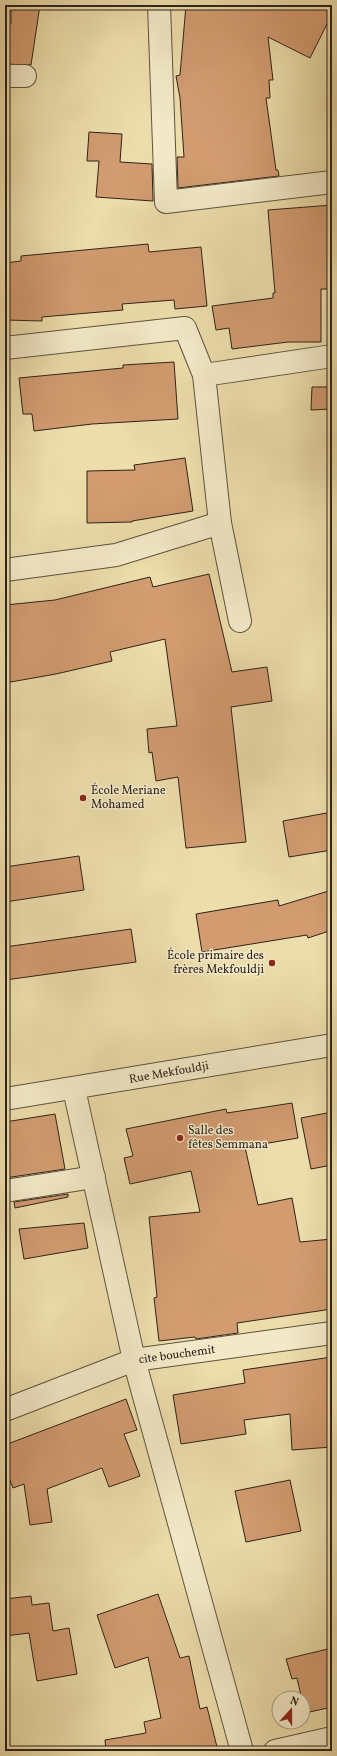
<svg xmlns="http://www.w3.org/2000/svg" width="337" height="1756" viewBox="0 0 337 1756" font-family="Vollkorn,serif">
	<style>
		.building { fill: #d29b70; stroke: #2d231c }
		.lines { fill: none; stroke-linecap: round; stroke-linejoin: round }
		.minor-casing { stroke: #5d5240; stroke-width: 24 }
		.tertiary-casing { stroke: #5d5240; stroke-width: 24 }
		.minor { stroke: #f3e9c8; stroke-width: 22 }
		.tertiary { stroke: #f3e9c8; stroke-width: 22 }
		.poi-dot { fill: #8f2418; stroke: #f3e9c8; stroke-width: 1.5 }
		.labels { text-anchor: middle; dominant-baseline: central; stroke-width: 3; stroke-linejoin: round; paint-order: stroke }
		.poi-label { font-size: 12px; fill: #2d231c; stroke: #f3e9c8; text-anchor: start }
		.street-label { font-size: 12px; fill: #2d231c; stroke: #f3e9c8 }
	</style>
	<rect width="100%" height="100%" fill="#ecddaa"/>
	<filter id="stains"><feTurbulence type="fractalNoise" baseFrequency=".005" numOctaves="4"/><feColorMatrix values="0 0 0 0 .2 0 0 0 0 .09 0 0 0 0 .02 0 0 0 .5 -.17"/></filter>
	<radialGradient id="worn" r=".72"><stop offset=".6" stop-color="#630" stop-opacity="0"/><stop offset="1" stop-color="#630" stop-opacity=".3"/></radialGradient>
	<g class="building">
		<path d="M11,5H40L31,65L5,64V23L11,24Z"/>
		<path d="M186,5H332V14L310,58L268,37L273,80H269L270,98H266L276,170H278L279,176L178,188L177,157H184L180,98L176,76L180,75Z"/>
		<path d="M89,132L122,134L120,162L152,164L153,201L96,197L99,161H87Z"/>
		<path d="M332,205V289H321V342H288L232,349L229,328L216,330L212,306L273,298V293H275L268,210Z"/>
		<path d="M148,244L149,252L201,247L207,306L175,309L174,300L122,304L123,310L42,317V321L5,320V263L21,261V256Z"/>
		<path d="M174,362L178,419L92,424L34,431L32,414H23L19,378L123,368V365Z"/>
		<path d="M312,387H332V409L311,410Z"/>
		<path d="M185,458L193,511L132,521V522L87,523V471L135,470L134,465Z"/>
		<path d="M209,574L232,672L267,667L272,701L231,707L246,842L186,848L178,777L156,781L152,752L149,753L147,729L177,726L165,639L110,652L112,661L56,674L5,683V605L55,600L150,577L153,587Z"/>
		<path d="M332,812V850L289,857L283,821Z"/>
		<path d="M79,856L84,890L5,902V867Z"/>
		<path d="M332,890V930L308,938L307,935L202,952L196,914L278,900L279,906Z"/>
		<path d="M131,929L136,962L5,980V947Z"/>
		<path d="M292,1103L298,1138L245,1147L258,1205L292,1198L300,1242L332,1239V1309L237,1323L238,1333L196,1339L195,1337L159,1341L154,1298L157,1297L149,1217L200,1212L191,1171L130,1184L124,1158L133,1156L126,1129L226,1109L227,1113Z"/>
		<path d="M332,1112V1165L311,1169L301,1118Z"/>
		<path d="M55,1114L65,1169L5,1178V1122Z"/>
		<path d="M68,1194V1197L15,1208L14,1202Z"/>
		<path d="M84,1223L88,1248L24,1259L19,1229Z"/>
		<path d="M332,1357V1447L292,1450L290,1414L244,1420L246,1434L181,1444L173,1395L245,1383L243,1370Z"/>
		<path d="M126,1399L137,1430L124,1434L140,1476L109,1487L102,1468L47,1489L52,1522L30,1525L24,1484L13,1488L5,1467V1445Z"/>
		<path d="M290,1480L301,1531L246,1542L235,1491Z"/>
		<path d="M158,1594L180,1658L189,1656L200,1709L207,1707L218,1751H106L105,1740L146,1733L144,1722L161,1718L148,1657L115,1668L97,1615Z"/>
		<path d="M31,1596L32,1605L49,1603L53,1631L69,1628L77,1674L37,1681L29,1633L5,1636V1599Z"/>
		<path d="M332,1648V1707L305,1713L297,1678L292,1679L286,1659Z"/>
	</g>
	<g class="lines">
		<g class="minor-casing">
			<g id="minor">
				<path d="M159,5L166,202L332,182"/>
				<path d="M5,76H25"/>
				<path d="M5,348L185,328L204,375L220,523L240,621"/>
				<path d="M204,375L332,356"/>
				<path d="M5,570L116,555L220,523"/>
				<path d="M74,1089L134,1360L242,1751"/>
				<path d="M5,1099L332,1045"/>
				<path d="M5,1191L94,1177"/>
				<path d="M5,1410L134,1360L332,1333"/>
			</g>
		</g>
		<g class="tertiary-casing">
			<path id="tertiary" d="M275,1751L332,1738"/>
		</g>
		<use href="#minor" class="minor"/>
		<use href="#tertiary" class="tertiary"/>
	</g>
	<g class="poi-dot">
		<circle cx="83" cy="798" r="4"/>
		<circle cx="272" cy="963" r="4"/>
		<circle cx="180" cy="1138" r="4"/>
	</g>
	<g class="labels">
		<g class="poi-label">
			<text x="91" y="791">École Meriane<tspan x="91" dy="14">Mohamed</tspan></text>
			<text x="264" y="956" text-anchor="end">École primaire des<tspan x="264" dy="14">frères Mekfouldji</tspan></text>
			<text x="188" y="1131">Salle des<tspan x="188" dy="14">fêtes Semmana</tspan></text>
		</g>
		<g class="street-label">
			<text transform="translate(169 1073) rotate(-10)">Rue Mekfouldji</text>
			<text transform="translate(177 1355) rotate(-8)">cite bouchemit</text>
		</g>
	</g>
	<rect width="337" height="1756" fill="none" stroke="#ecddaa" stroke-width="20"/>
	<rect x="6" y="6" width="325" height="1744" fill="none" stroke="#2d231c" stroke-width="2"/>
	<rect x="10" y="10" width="317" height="1736" fill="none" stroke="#2d231c"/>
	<g transform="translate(291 1710) rotate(21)"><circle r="19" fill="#f3e9c8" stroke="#a49a83"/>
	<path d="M0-3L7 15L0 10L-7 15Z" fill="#8f2418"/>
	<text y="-6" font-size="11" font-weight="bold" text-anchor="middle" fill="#2d231c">N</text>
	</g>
	<rect width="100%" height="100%" filter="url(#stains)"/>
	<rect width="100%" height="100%" fill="url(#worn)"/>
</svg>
